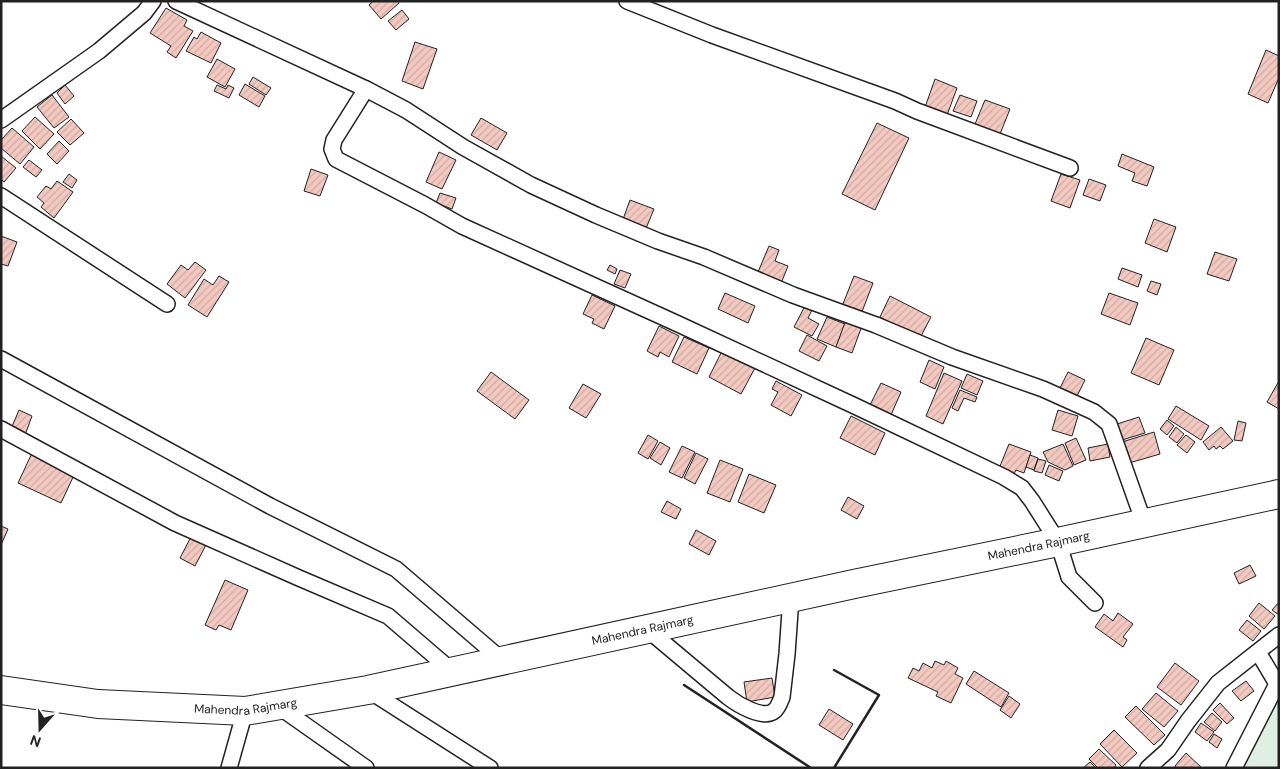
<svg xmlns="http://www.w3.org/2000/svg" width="1280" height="769" viewBox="0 0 1280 769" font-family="'DM Sans',sans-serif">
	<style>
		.pitch { fill: #e0efe3; stroke: #6f6f6f }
		.building { fill: url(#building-hatch); stroke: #222 }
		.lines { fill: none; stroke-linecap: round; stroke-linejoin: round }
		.street-casing { stroke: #222; stroke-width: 18 }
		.highway-casing { stroke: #222; stroke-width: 30 }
		.street { stroke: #fff; stroke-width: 15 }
		.highway { stroke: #fff; stroke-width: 28 }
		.wall { stroke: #222; stroke-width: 2.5 }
		.labels { text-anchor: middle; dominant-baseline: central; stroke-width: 4; stroke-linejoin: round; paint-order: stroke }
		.street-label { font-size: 12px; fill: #222; stroke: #fff }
	</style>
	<defs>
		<pattern id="building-hatch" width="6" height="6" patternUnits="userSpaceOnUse" patternTransform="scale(1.25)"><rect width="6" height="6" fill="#f3c9c0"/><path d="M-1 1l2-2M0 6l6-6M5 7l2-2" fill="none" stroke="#d0aca5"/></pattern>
	</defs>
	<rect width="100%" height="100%" fill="#fff"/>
	<path class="pitch" d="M1279,690V768H1231Z"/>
	<g class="building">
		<path d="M373,1H398L399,3L381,19L369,5Z"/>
		<path d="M166,8L187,20L184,26L193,31L176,58L167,52L171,46L150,33Z"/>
		<path d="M402,10L409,19L396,30L388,21Z"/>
		<path d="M201,32L221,43L211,63L186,51L194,37L197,39Z"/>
		<path d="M415,42L437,49L423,89L402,81Z"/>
		<path d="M1266,50L1279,56V80H1278L1268,103L1248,94Z"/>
		<path d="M217,59L235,69L225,87L207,77Z"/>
		<path d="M253,77L271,88L266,95L249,84Z"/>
		<path d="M935,79L957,88L946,118L924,110Z"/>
		<path d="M245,84L265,96L259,107L239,95Z"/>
		<path d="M65,85L74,96L65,104L57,93Z"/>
		<path d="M217,85L226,89L228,85L234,88L229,98L214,91Z"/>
		<path d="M52,95L69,117L54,128L37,107Z"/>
		<path d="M960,95L977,101L971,117L953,111Z"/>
		<path d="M985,100L1010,109L1000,134L975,124Z"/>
		<path d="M35,117L54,134L40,149L22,131Z"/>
		<path d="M481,118L507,133L497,150L471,135Z"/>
		<path d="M71,119L84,133L70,145L57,132Z"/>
		<path d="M877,123L909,138L875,210L842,194Z"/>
		<path d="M12,128L34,147L20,164L1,148V140Z"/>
		<path d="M59,141L69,151L57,164L47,154Z"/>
		<path d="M439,152L456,160L442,189L426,182Z"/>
		<path d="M1122,154L1154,167L1147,186L1132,181L1135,173L1118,166Z"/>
		<path d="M1,156L16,168L4,182L1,179Z"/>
		<path d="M29,160L42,170L36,177L23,167Z"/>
		<path d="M311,169L328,175L320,196L304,191Z"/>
		<path d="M69,174L77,180L72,188L63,182Z"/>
		<path d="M1061,174L1080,180L1070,208L1051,201Z"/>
		<path d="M1089,179L1106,185L1100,201L1083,195Z"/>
		<path d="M57,181L73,192L54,218L41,207L44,203L37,197L46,186L51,189Z"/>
		<path d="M440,193L456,198L452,209L436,203Z"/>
		<path d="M630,200L654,209L645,231L622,222Z"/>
		<path d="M1154,219L1176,227L1167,252L1145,243Z"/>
		<path d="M1,236L17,242L8,266L1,264Z"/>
		<path d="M769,246L779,250L775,261L788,266L780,286L767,281L769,276L758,272Z"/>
		<path d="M1215,252L1237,259L1229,281L1207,274Z"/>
		<path d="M195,262L206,270L185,298L167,284L181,265L188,270Z"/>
		<path d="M610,265L617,269L615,274L607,270Z"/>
		<path d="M1122,268L1142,275L1138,287L1118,279Z"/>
		<path d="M620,270L631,274L625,288L614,284Z"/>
		<path d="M219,276L229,282L207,317L188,305L204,279L213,285Z"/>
		<path d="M854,276L873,283L860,317L841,309Z"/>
		<path d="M1151,281L1161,284L1157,295L1147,291Z"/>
		<path d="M725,293L755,306L748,323L718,309Z"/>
		<path d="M1109,293L1138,303L1130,325L1101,314Z"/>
		<path d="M592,295L615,306L604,329L592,323L594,319L583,314Z"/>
		<path d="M890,296L931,317L920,338L880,317Z"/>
		<path d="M805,306L812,310L808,318L819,324L812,336L794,327Z"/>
		<path d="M827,317L845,324L836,347L817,339Z"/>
		<path d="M847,317L863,323L852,353L836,347Z"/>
		<path d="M659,326L679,336L669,357L660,352L658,357L647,351Z"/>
		<path d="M807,335L827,346L819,361L799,351Z"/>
		<path d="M684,337L709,348L697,374L672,362Z"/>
		<path d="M1146,338L1174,350L1159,385L1131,373Z"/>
		<path d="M722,351L755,368L741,394L709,377Z"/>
		<path d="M929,360L944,367L935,389L920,382Z"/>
		<path d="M491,372L529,400L515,419L477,391Z"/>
		<path d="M1068,372L1085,380L1076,398L1059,390Z"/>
		<path d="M944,373L962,381L943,424L926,416Z"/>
		<path d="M967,374L983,381L977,395L961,388Z"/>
		<path d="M776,381L802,395L791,416L771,405L778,392L772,389Z"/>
		<path d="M1279,381V409L1267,402Z"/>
		<path d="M881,383L901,392L891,415L870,405Z"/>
		<path d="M583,384L601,394L586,418L569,408Z"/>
		<path d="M960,390L977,397L975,402L964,398L958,411L952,408Z"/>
		<path d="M1176,406L1209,426L1201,440L1168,419Z"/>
		<path d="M19,410L32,416L25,435L11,429Z"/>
		<path d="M1058,410L1078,416L1072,436L1052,430Z"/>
		<path d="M851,416L885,433L875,455L840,438Z"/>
		<path d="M1139,417L1145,433L1122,440L1117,424Z"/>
		<path d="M1167,420L1174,426L1167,435L1160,429Z"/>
		<path d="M1238,421L1246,423L1242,441L1234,440Z"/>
		<path d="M1176,427L1184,434L1177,443L1169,437Z"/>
		<path d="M1221,427L1233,441L1223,449L1220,446L1216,449L1214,446L1209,450L1203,442Z"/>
		<path d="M1154,432L1160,454L1129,463L1122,442Z"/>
		<path d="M648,435L658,441L648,459L638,453Z"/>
		<path d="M1186,435L1195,442L1187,453L1177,445Z"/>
		<path d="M1076,438L1086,460L1074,465L1065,443Z"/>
		<path d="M660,442L670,448L661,465L650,458Z"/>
		<path d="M1009,444L1031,452L1024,473L1016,470L1013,476L998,471Z"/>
		<path d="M1063,444L1073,466L1065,470L1048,462L1043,452Z"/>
		<path d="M1108,444L1110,457L1090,461L1088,448Z"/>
		<path d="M682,446L695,452L682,478L669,472Z"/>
		<path d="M32,453L74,475L61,503L18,483Z"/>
		<path d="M696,453L708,459L695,484L684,478Z"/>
		<path d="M1030,455L1038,458L1034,470L1026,467Z"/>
		<path d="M1038,459L1046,461L1042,473L1034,471Z"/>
		<path d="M720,460L743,469L730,502L707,493Z"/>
		<path d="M1049,465L1063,471L1059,481L1045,475Z"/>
		<path d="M749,474L776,485L764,513L738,502Z"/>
		<path d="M848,497L864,506L857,519L841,510Z"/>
		<path d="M667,501L681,509L676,519L661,512Z"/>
		<path d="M1,526L8,529L1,545Z"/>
		<path d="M696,530L716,541L709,555L689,544Z"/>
		<path d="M192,535L207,543L195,566L180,558Z"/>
		<path d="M1250,565L1256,576L1239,584L1234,573Z"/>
		<path d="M225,580L248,590L231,630L219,625L216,630L205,625Z"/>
		<path d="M1279,602V615L1272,610Z"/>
		<path d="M1259,603L1275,616L1264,629L1249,616Z"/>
		<path d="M1118,613L1133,624L1123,637L1127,640L1123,647L1095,627L1104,614L1113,621Z"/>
		<path d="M1247,620L1261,631L1253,641L1239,630Z"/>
		<path d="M935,661L944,665L946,661L958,668L955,674L963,678L951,703L936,696L938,692L908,678L913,668L919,671L923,663L932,668Z"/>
		<path d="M1175,663L1199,681L1181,705L1157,687Z"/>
		<path d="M974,671L1009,693L1001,707L966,684Z"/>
		<path d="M772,678L775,697L747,702L744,682Z"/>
		<path d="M1246,681L1254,691L1241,701L1232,691Z"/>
		<path d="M1156,693L1178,711L1164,727L1142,709Z"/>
		<path d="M1009,696L1020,704L1011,718L1000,710Z"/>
		<path d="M1220,703L1234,718L1227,724L1213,710Z"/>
		<path d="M1136,706L1165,735L1154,745L1125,717Z"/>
		<path d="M829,709L853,724L843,740L819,725Z"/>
		<path d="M1212,713L1222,722L1215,731L1204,722Z"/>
		<path d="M1201,723L1214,732L1207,741L1195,732Z"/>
		<path d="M1114,730L1137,753L1122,767L1100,744Z"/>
		<path d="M1214,734L1222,739L1217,748L1209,742Z"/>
		<path d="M1099,749L1116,765L1114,768H1098L1089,759Z"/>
		<path d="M1186,753L1202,768H1176L1175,766Z"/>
		<path d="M1090,762L1096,768H1083Z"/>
	</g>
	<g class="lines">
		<g class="street-casing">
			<g id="street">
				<path d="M176,1L366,89L406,110L463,147L531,185L596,215L658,241L704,257L793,295L876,325L952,357L1043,389L1094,412L1109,424L1144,523"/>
				<path d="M627,1L712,35L895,101L917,111L1070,168"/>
				<path d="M366,89L334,140L332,149L336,159L425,205L462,226L676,323L855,406L1004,477L1022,488L1032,501L1058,542L1069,577L1095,603"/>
				<path d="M1,120L99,51L144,13L153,1"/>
				<path d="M1,196L167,304"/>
				<path d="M1,359L270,506L396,569L502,660"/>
				<path d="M1,429L175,523L299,578L388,616L452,671"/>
				<path d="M647,629L728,697C737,704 763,720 774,711C778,708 780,702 782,697L787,654L791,597"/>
				<path d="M368,690L490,768"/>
				<path d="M278,706L366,768"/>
				<path d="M229,768L245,711"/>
				<path d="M1148,768L1168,750L1188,721L1218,683L1279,635"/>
				<path d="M1234,768L1277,684L1258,652"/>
			</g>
		</g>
		<g class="highway-casing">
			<g id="highway">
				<path id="s1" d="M1,690L98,704L245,711L368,690L854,584L1058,542L1279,494"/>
			</g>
		</g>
		<use href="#street" class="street"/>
		<use href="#highway" class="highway"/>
		<g class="wall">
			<path d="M834,670L879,695L834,768"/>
			<path d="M684,685L811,768"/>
		</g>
	</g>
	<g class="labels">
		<g class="street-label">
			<text stroke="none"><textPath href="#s1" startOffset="1056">Mahendra Rajmarg</textPath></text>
			<text stroke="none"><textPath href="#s1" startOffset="651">Mahendra Rajmarg</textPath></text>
			<text stroke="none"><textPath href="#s1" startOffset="246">Mahendra Rajmarg</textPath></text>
		</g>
	</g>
	<rect width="1280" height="769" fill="none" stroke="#222222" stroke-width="5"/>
	<g transform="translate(40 729) rotate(200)" stroke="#ffffff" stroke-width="4" paint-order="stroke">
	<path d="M0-4L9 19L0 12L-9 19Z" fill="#222222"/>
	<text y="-8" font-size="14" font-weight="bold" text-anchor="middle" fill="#222222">N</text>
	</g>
</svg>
